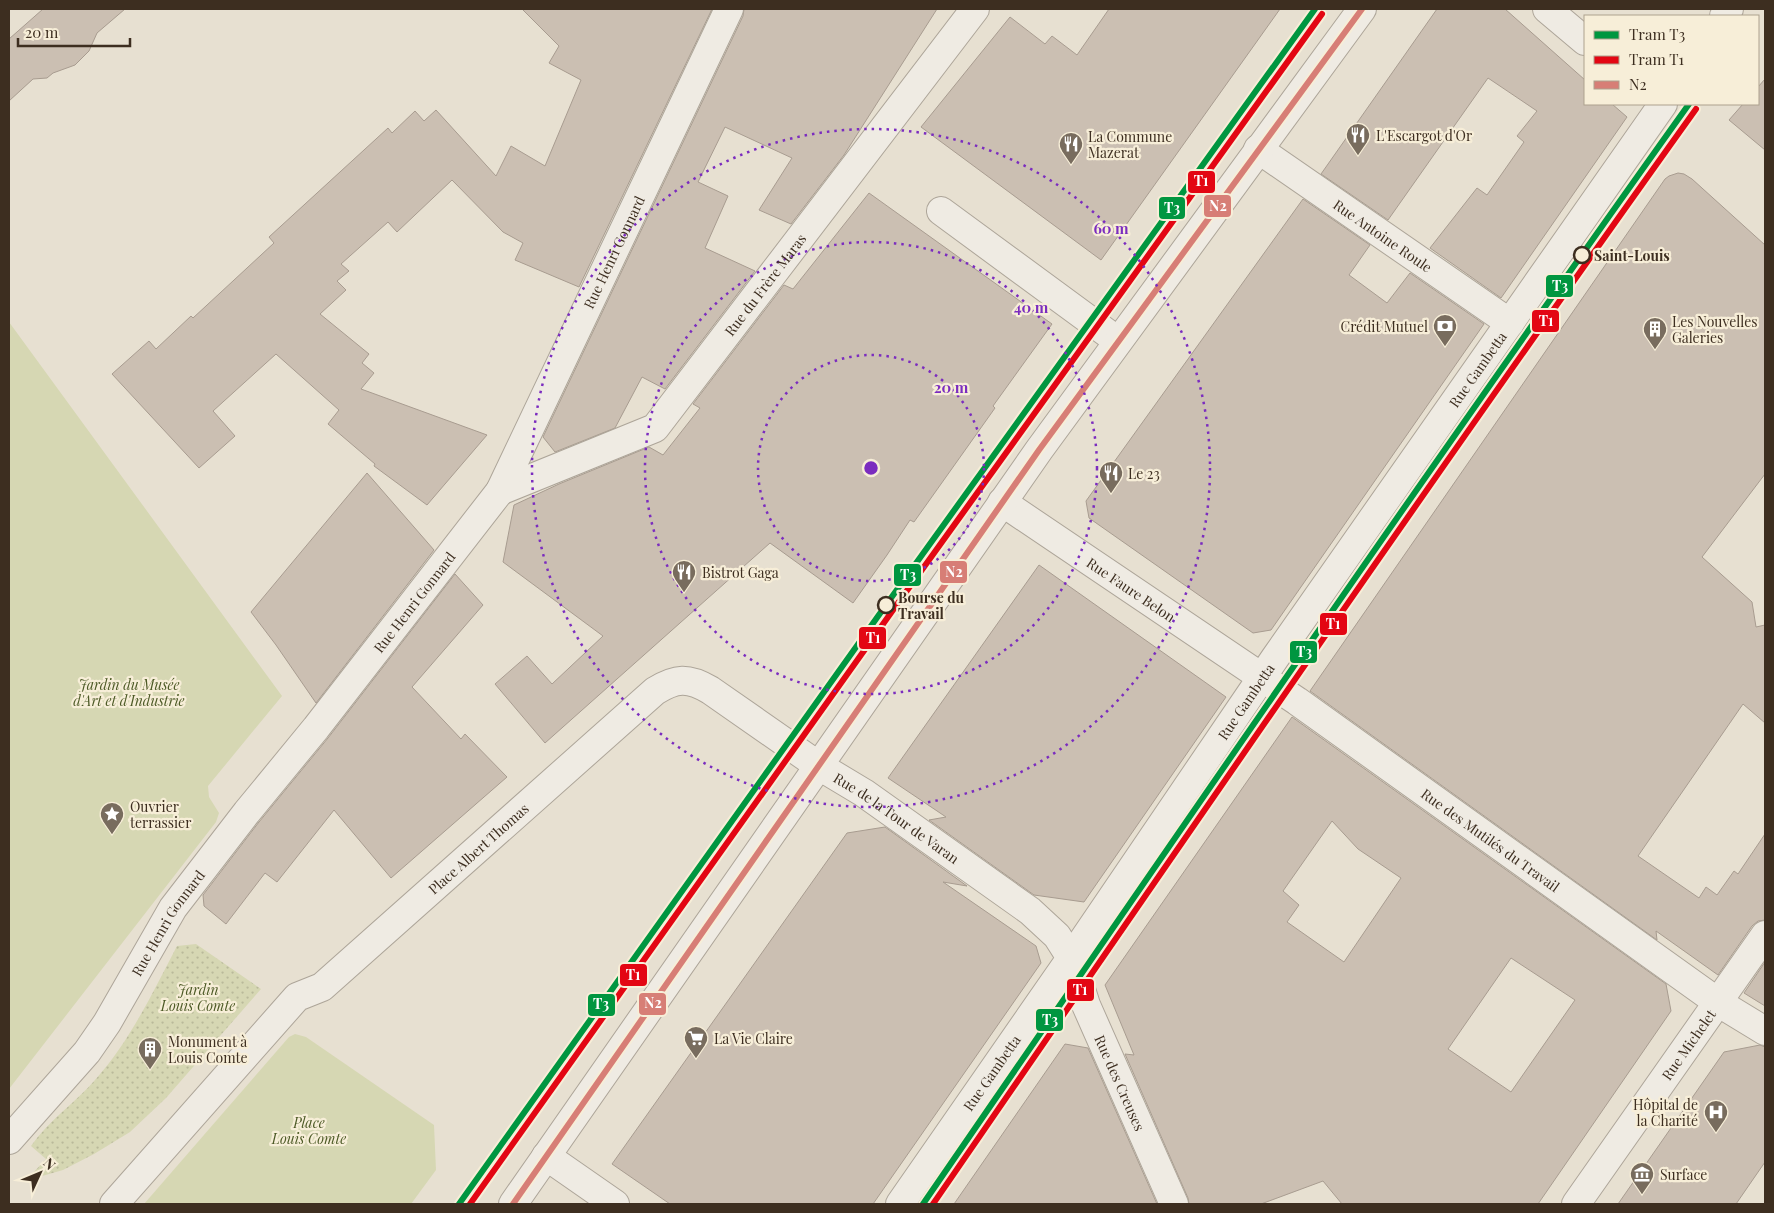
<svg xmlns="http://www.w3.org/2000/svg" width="1774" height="1213" viewBox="0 0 1774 1213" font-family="'Playfair Display',serif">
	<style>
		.park { fill: #d6d7b3 }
		.garden { fill: url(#garden-dots) }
		.building { fill: #cbbfb2; stroke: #a89c90; fill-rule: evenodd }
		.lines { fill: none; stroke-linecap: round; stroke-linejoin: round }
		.pedestrian-casing { stroke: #ada599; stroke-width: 30 }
		.minor-casing { stroke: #ada599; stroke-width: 30 }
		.pedestrian { stroke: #efebe3; stroke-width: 28 }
		.minor { stroke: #efebe3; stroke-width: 28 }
		.bus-1-casing { stroke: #f7eed8; stroke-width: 10 }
		.bus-1 { stroke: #d77e76; stroke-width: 6 }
		.tram-1-casing { stroke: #f7eed8; stroke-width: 10 }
		.tram-2-casing { stroke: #f7eed8; stroke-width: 10 }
		.tram-1 { stroke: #009640; stroke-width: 6 }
		.tram-2 { stroke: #e30613; stroke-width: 6 }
		.ring { fill: none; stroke: #7b2cbf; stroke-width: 2.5; stroke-dasharray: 2.5 5 }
		.stop-dot { fill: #f7eed8; stroke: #3d2e20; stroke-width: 2.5 }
		.labels { text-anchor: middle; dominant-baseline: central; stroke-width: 4.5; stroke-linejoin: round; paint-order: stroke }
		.poi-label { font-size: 14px; fill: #3d2e20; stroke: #f7eed8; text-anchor: start }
		.street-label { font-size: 14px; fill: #3d2e20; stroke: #f7eed8 }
		.stop-label { font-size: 14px; font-weight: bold; fill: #3d2e20; stroke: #f7eed8; text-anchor: start }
		.park-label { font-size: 14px; font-style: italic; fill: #4d5a26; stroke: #f7eed8 }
		.centre { fill: #7b2cbf; stroke: #f7eed8; stroke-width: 2.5 }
		.ring-label { font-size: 15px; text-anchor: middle; font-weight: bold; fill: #7b2cbf; stroke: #f7eed8; stroke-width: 4.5; stroke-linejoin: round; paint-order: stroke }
		.line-badge { stroke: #f7eed8; stroke-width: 2 }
		.badge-label { font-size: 14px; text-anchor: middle; font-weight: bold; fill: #fff }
	</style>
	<defs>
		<pattern id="garden-dots" width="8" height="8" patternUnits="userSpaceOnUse" patternTransform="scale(1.25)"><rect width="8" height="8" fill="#d6d7b3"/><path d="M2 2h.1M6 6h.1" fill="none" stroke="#b9b99a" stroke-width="1.8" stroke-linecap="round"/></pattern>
	</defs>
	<rect width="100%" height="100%" fill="#e7e0d1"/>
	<g class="park">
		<path d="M9,322L282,696L208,786L209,797L219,813L216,822L9,1089Z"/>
		<path d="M295,1034L306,1037L434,1125L436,1170L411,1204H144L289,1037Z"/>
	</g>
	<path class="garden" d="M196,944L261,989L166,1098L130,1132L94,1154L63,1170L42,1176L32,1174L46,1159L31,1146C48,1121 75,1103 95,1080C130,1041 153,992 177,946Z"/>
	<g class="building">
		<path d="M43,9H125L97,33L89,51L75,65L53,73L47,78L33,79L9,101V39Z"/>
		<path d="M522,9H712L579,287L515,260L523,243L503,232L452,180L397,232L388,222L341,264L349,271L337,281L346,290L320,314L369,354L362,363L374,373L361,389L487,435L427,505L374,466L375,464L328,424L339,410L276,354L213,411L235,436L199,468L112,374L149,341L156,349L191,316L193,318L274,243L269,237L388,128L392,133L415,111L424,121L436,110L496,176L511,146L545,166L581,80L549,63L559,46Z"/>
		<path d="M744,9H937L844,155L791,224L759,210L792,158L725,127L698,182L728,196L705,248L755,271L665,389L642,377L615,428L555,452L543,437L743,16Z"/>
		<path d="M1109,9H1280L1101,260L921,127L1010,17L1045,44L1052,36L1077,55Z"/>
		<path d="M1437,9H1505L1585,80V104H1612L1627,117L1501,298L1430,248L1477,188L1487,195L1524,142L1517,136L1537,111L1488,78L1388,220L1321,174Z"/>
		<path d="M1765,79V150L1729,120L1743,104H1758V87Z"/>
		<path d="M1678,173L1684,174L1692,179L1765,245V474L1702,557L1752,602L1756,627L1765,625V723L1743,704L1638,856L1699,898L1706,887L1717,895L1734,871L1738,874L1765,834V920L1758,921L1752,926L1718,975L1656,931L1657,940L1310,691L1665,179L1669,176Z"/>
		<path d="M869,193L1052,324L993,406L995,408L914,522L910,520L887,555L853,603L770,543L545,743L495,684L527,656L552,684L603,636L503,562L514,505L559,484L649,447L663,455L700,408L693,404L784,285L793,289Z"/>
		<path d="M1303,199L1370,245L1349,275L1387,303L1410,273L1484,324L1271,630L1253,633L1089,518L1086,501Z"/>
		<path d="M367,473L434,550L316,703L276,645L251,612Z"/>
		<path d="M1039,565L1226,697L1084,902L1034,895L929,820L946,817L888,778Z"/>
		<path d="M455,574L483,605L412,687L461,739L465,734L507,777L391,878L334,810L277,882L265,873L226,924L204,906L203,895L259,822L328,738Z"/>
		<path d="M1292,717L1666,984L1671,1011L1538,1204H1342L1323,1181L1261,1204H1189L1188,1198L1125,1054L1134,1055L1105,985ZM1332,821L1358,849L1401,878L1344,962L1287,922L1299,905L1283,891ZM1511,958L1575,1000L1511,1092L1448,1049Z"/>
		<path d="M885,827L967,886L943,882L1036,946L1041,963L873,1204H670L612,1164L847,833Z"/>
		<path d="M1765,962V1006L1744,993Z"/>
		<path d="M1065,1044L1088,1048L1157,1204H954Z"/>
		<path d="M1760,1045L1765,1047V1162L1736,1204H1618L1724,1052Z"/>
	</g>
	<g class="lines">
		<g class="pedestrian-casing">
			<path id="pedestrian" d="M1547,9L1585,41"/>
		</g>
		<g class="minor-casing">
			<g id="minor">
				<path d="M1724,16L1729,9"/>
				<path id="s1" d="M1258,149L1510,323"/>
				<path d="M941,211L1118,341"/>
				<path id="s2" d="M500,491L655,428L975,9"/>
				<path id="s3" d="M1002,502L1297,701L1719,1003L1765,1031"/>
				<path id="s4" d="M9,1140L87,1052L107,1023L173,908L247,812L316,728L500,491L729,9"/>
				<path d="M546,1156L615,1204"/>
				<path id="s5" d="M114,1204L297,997L322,987L655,691C676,678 688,677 710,690L819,766L864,793L954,857L1030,911L1057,936L1071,958L1086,1005L1174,1204"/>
				<path d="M513,1204L1039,450L1362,9"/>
				<path id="s6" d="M900,1204L1071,958L1275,658L1663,104"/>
				<path id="s7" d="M1576,1204L1765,935"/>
			</g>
		</g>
		<use href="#pedestrian" class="pedestrian"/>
		<use href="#minor" class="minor"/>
		<g class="bus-1-casing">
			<path id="bus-1" d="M513,1204L1039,450L1362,9"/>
		</g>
		<use href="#bus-1" class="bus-1"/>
		<g class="tram-1-casing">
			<g id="tram-1">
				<path d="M459,1204L886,605L1315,9"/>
				<path d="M923,1204C1176,836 1429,468 1689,104"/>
			</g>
		</g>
		<g class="tram-2-casing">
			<g id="tram-2">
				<path d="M470,1204L893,610L1322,14"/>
				<path d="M933,1204C1185,838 1437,471 1696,109"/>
			</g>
		</g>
		<use href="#tram-1" class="tram-1"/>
		<use href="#tram-2" class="tram-2"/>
	</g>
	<g class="ring">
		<circle cx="871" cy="468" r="113"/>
		<circle cx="871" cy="468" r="226"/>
		<circle cx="871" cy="468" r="339"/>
	</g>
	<defs>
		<g id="restaurant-pin" transform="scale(1.25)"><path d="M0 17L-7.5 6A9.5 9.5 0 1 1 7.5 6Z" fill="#786c5e" stroke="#f7eed8"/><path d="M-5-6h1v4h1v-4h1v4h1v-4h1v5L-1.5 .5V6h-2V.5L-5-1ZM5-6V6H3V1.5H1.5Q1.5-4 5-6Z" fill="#fff"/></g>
		<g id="bank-pin" transform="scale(1.25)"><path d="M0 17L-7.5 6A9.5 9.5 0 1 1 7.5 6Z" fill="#786c5e" stroke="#f7eed8"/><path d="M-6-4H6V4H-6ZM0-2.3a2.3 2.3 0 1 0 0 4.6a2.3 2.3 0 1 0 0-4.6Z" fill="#fff"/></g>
		<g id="building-pin" transform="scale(1.25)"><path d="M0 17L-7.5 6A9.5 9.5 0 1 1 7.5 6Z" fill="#786c5e" stroke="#f7eed8"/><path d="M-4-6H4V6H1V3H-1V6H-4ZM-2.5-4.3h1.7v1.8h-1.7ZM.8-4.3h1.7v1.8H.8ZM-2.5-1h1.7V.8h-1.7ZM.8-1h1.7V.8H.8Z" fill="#fff"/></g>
		<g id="sight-pin" transform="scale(1.25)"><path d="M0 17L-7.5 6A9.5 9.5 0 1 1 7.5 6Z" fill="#786c5e" stroke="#f7eed8"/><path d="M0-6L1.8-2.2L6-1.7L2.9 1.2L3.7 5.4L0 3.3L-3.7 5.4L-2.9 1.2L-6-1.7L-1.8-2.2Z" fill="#fff"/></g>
		<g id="supermarket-pin" transform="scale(1.25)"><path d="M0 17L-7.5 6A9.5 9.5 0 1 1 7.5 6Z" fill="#786c5e" stroke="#f7eed8"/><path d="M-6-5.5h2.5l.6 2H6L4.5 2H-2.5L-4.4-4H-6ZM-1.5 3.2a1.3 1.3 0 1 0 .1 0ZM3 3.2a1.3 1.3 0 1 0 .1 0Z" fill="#fff"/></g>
		<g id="hospital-pin" transform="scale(1.25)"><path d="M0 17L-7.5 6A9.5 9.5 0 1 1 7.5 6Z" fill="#786c5e" stroke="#f7eed8"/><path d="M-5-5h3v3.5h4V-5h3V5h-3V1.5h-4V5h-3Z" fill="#fff"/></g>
		<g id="museum-pin" transform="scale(1.25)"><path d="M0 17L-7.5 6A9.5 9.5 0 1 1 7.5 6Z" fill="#786c5e" stroke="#f7eed8"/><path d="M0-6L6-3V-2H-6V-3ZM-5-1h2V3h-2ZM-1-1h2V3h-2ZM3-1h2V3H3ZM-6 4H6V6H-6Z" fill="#fff"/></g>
	</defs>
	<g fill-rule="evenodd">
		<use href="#restaurant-pin" x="1358" y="135"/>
		<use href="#restaurant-pin" x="1071" y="144"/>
		<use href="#bank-pin" x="1445" y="326"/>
		<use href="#building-pin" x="1655" y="329"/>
		<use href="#restaurant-pin" x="1111" y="473"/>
		<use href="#restaurant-pin" x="684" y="572"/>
		<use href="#sight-pin" x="112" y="814"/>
		<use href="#supermarket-pin" x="696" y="1038"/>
		<use href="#building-pin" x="150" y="1049"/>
		<use href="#hospital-pin" x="1716" y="1112"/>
		<use href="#museum-pin" x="1642" y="1174"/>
	</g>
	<g class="stop-dot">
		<circle cx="1582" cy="255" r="8"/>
		<circle cx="886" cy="605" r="8"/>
	</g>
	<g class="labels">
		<g class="poi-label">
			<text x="1376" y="135">L'Escargot d'Or</text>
			<text x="1088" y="136">La Commune<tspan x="1088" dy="16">Mazerat</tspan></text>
			<text x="1672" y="321">Les Nouvelles<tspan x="1672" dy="16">Galeries</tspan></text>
			<text x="1428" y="326" text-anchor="end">Crédit Mutuel</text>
			<text x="1128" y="473">Le 23</text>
			<text x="702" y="572">Bistrot Gaga</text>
			<text x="130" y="806">Ouvrier<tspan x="130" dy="16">terrassier</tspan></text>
			<text x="714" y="1038">La Vie Claire</text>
			<text x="168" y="1041">Monument à<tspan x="168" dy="16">Louis Comte</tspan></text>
			<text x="1698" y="1104" text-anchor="end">Hôpital de<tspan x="1698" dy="16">la Charité</tspan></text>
			<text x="1660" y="1174">Surface</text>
		</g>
		<g class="street-label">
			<text stroke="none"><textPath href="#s1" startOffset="152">Rue Antoine Roule</textPath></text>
			<text stroke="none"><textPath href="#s4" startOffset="1080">Rue Henri Gonnard</textPath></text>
			<text stroke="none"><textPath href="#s2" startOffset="348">Rue du Frère Maras</textPath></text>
			<text stroke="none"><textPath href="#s6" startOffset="1015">Rue Gambetta</textPath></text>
			<text stroke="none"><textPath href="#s3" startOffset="156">Rue Faure Belon</textPath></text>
			<text stroke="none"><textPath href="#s4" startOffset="675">Rue Henri Gonnard</textPath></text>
			<text stroke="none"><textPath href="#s6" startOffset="610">Rue Gambetta</textPath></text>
			<text stroke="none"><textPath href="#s5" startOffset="1034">Rue de la Tour de Varan</textPath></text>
			<text stroke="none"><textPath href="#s3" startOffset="594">Rue des Mutilés du Travail</textPath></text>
			<text stroke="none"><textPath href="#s5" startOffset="512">Place Albert Thomas</textPath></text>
			<text stroke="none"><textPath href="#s4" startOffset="270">Rue Henri Gonnard</textPath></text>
			<text stroke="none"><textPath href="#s7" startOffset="195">Rue Michelet</textPath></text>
			<text stroke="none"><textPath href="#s6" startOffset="160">Rue Gambetta</textPath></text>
			<text stroke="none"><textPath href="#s5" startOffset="1394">Rue des Creuses</textPath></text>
		</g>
		<g class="stop-label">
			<text x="1594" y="255">Saint-Louis</text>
			<text x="898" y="597">Bourse du<tspan x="898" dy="16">Travail</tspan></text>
		</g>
		<g class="park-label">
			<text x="129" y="684">Jardin du Musée<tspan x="129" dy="16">d'Art et d'Industrie</tspan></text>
			<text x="198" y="989">Jardin<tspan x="198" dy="16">Louis Comte</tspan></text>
			<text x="309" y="1122">Place<tspan x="309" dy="16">Louis Comte</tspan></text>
		</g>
	</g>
	<circle cx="871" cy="468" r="8" class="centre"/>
	<g class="ring-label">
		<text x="1111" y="234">60 m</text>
		<text x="1031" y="313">40 m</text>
		<text x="951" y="393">20 m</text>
	</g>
	<g class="line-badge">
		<rect x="1187" y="170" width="29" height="24" rx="5" fill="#e30613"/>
		<rect x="1203" y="194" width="29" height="24" rx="5" fill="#d77e76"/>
		<rect x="1158" y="196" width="28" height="24" rx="5" fill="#009640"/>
		<rect x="1545" y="274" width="29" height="24" rx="5" fill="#009640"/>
		<rect x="1531" y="309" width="29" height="24" rx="5" fill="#e30613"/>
		<rect x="939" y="560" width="29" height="24" rx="5" fill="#d77e76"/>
		<rect x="893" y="563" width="29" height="24" rx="5" fill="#009640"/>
		<rect x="1319" y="612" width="29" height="24" rx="5" fill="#e30613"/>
		<rect x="858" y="626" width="29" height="24" rx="5" fill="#e30613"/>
		<rect x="1289" y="640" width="29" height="24" rx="5" fill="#009640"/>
		<rect x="619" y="963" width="29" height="24" rx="5" fill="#e30613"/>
		<rect x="1066" y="978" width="29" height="24" rx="5" fill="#e30613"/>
		<rect x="638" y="992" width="29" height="24" rx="5" fill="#d77e76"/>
		<rect x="587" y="993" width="29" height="24" rx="5" fill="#009640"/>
		<rect x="1035" y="1008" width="29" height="24" rx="5" fill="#009640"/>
	</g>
	<g class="badge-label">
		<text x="1201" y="186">T1</text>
		<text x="1218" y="211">N2</text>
		<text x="1172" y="213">T3</text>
		<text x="1560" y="291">T3</text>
		<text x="1546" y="326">T1</text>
		<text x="954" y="577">N2</text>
		<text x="908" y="580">T3</text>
		<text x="1333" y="629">T1</text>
		<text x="873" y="643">T1</text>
		<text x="1304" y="657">T3</text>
		<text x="633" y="980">T1</text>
		<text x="1080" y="995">T1</text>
		<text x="653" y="1008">N2</text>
		<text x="601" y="1009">T3</text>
		<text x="1050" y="1025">T3</text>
	</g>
	<rect width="1774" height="1213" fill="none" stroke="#3d2e20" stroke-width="20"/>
	<rect x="1584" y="15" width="175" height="90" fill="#f7eed8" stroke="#ada18e"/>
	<rect x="1594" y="31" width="25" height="8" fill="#009640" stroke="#ada18e"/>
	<text x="1629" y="40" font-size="15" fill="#3d2e20">Tram T3</text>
	<rect x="1594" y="56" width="25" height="8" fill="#e30613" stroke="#ada18e"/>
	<text x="1629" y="65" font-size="15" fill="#3d2e20">Tram T1</text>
	<rect x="1594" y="81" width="25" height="8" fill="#d77e76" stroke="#ada18e"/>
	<text x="1629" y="90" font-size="15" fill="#3d2e20">N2</text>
	<g transform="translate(40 1173) rotate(46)" stroke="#f7eed8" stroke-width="4" paint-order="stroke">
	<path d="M0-4L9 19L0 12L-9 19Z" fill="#3d2e20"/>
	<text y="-8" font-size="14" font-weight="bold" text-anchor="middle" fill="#3d2e20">N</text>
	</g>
	<path d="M18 38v8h112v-8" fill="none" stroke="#3d2e20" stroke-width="2.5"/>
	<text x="25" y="38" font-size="15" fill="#3d2e20" stroke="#f7eed8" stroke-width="4" paint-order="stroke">20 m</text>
</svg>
